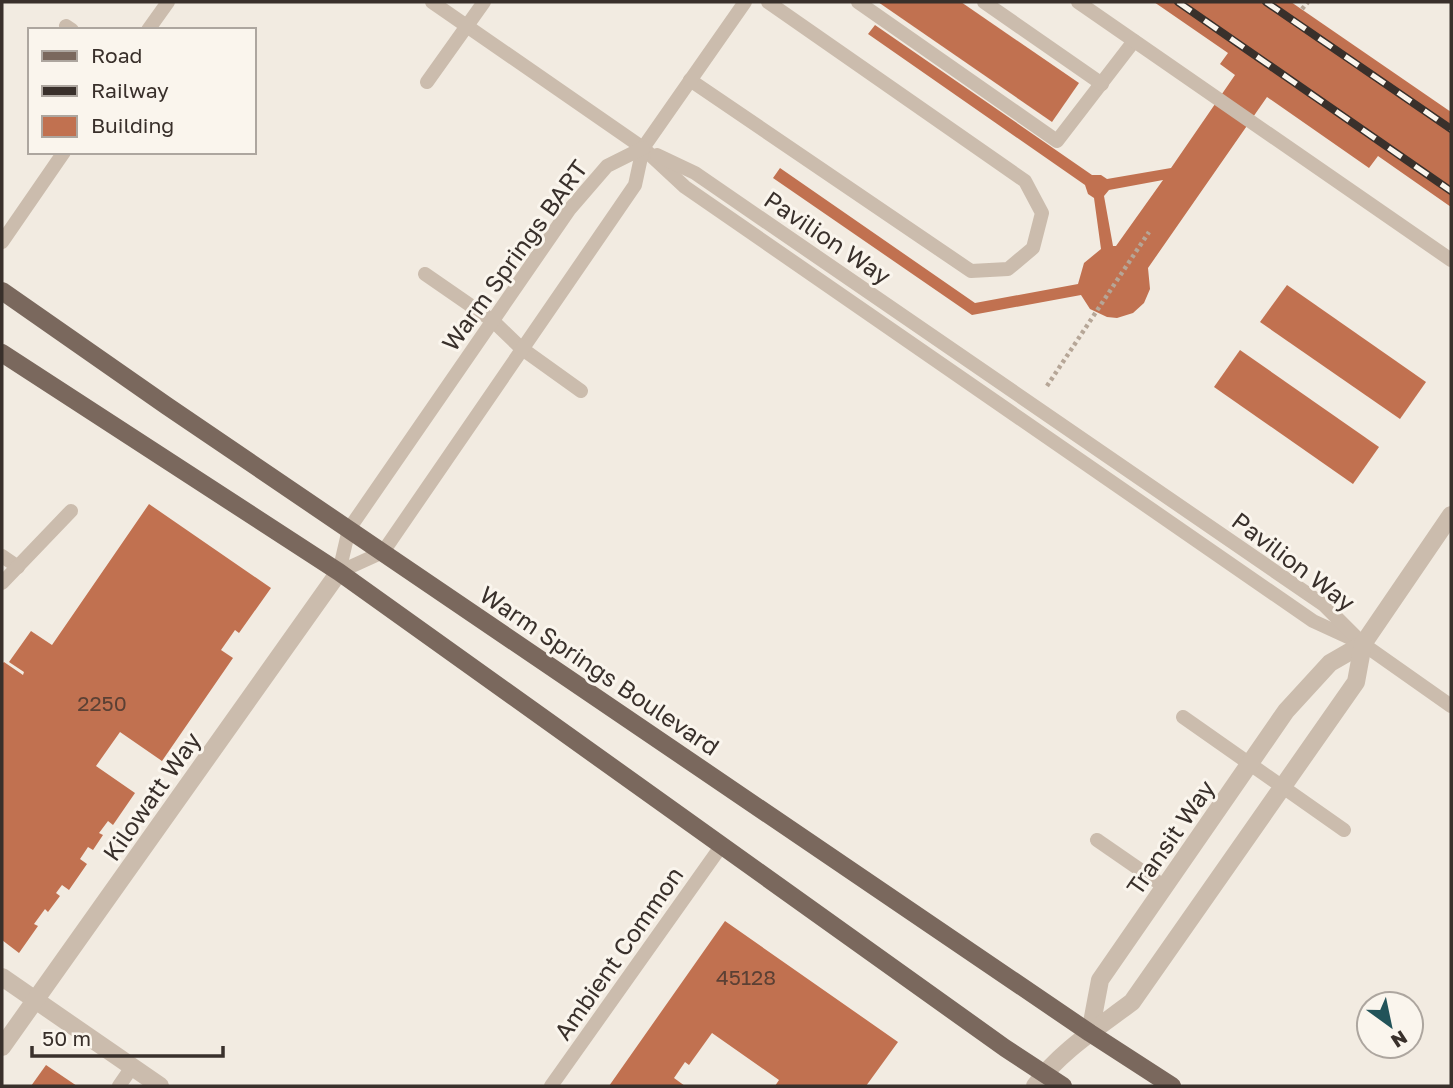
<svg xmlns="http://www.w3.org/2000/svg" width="1453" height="1088" viewBox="0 0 1453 1088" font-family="'Golos Text',sans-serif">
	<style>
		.building { fill: #c17150; fill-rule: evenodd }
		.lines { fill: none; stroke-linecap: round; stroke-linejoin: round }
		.path { stroke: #b6a697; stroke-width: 4.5; stroke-dasharray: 3.5 3.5; stroke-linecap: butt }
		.lane { stroke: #cbbcad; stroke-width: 14 }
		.street { stroke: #cbbcad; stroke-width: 18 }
		.primary { stroke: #7a685d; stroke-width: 18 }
		.rail-casing { stroke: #39302b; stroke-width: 8 }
		.rail { stroke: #faf5ed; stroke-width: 5; stroke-dasharray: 16; stroke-linecap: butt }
		.labels { text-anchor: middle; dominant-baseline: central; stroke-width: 6; stroke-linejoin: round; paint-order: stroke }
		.number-label { font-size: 21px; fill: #5b4034 }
		.street-label { font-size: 24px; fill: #39302b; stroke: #faf5ed }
	</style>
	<rect width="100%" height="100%" fill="#f2ebe1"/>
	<g class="building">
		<path d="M878,2H961L1079,83L1052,122Z"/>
		<path d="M1154,2H1291L1451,112V207L1378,156L1369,168L1267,97L1148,268L1150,289L1144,303L1133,313L1117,318L1107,317L1090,309L1081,295L972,315L773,178L780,168L975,303L1078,284L1084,263L1101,249L1094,198L1088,194L1085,185L868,34L875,25L1092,175H1101L1107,179L1171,168L1235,75L1220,64L1228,53ZM1163,180L1116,246H1113L1104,196L1109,190Z"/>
		<path d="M1287,285L1426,382L1400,419L1260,322Z"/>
		<path d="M1240,350L1379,447L1353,484L1214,387Z"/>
		<path d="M149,504L271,588L239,633L235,630L221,650L233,658L162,761L120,732L96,766L135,793L113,825L108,821L99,833L103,835L93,850L88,847L80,859L87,864L69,890L62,885L56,893L60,896L48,912L45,909L34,924L38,926L19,953L2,940V664L4,662L23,675L24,672L9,662L31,631L52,645Z"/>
		<path d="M725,921L898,1042L866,1086H775L779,1080L712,1033L689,1065L685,1062L674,1078L685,1086H609Z"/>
		<path d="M46,1065L77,1086H31Z"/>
	</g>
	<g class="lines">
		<g class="path">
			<path d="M1302,9L1308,2"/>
			<path d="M1047,386L1149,232"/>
		</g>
		<g class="lane">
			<path d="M432,2L643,148L685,187L1313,621L1363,644"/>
			<path d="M858,2L1057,141L1134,41"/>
			<path d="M984,2L1102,84"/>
			<path d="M1078,2L1451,260"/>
			<path d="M66,26L72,30"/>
			<path d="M148,30L168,2"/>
			<path d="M690,80L971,271L1008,269L1033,248L1042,213L1025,181L768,2"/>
			<path d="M427,82L484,2"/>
			<path d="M657,155L695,173L1324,605L1363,644L1451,706"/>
			<path d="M2,242L64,152"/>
			<path d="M425,274L493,321L521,348L581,391"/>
			<path d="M2,556L18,567"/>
			<path d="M339,572L383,552L635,185L643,148L745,2"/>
			<path d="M339,572L349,529L569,210L607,166L643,148"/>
			<path d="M2,583L71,511"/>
			<path d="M1183,717L1344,830"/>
			<path d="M1097,840L1165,887"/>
			<path d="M119,1086L132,1067"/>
			<path d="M551,1086L722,845"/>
		</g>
		<g class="street">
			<path d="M2,977L160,1086"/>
			<path d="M1090,1033L1100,980L1286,711L1330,663L1363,644"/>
			<path d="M2,1047L339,572"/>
			<path d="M1035,1086C1059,1052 1099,1027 1132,1002L1356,682L1363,644L1451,515"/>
		</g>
		<g class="primary">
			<path d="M2,291L167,406L1090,1033L1172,1086"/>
			<path d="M2,353L339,572L1005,1048L1063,1086"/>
		</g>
		<g class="rail-casing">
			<g id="rail">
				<path d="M1178,2L1451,191"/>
				<path d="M1266,2L1451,129"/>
			</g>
		</g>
		<use href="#rail" class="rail"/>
	</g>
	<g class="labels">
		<g class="number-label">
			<text x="102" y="703">2250</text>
			<text x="746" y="977">45128</text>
		</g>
		<g class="street-label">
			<text transform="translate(828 237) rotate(34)">Pavilion Way</text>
			<text transform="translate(514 255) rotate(-54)">Warm Springs BART</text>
			<text transform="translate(1294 561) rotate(37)">Pavilion Way</text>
			<text transform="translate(600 670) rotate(34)">Warm Springs Boulevard</text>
			<text transform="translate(151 796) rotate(-55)">Kilowatt Way</text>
			<text transform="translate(1170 837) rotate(-55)">Transit Way</text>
			<text transform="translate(618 953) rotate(-55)">Ambient Common</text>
		</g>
	</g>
	<rect width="1453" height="1088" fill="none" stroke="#39302b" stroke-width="7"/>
	<rect x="28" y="28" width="228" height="126" fill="#faf5ed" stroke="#ada69f" stroke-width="2"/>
	<rect x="42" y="51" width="35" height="10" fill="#7a685d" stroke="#ada69f" stroke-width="2"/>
	<text x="91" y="63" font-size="21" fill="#39302b">Road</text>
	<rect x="42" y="86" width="35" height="10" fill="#39302b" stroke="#ada69f" stroke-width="2"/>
	<text x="91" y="98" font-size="21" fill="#39302b">Railway</text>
	<rect x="42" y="116" width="35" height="21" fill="#c17150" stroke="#ada69f" stroke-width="2"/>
	<text x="91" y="133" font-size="21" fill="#39302b">Building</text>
	<g transform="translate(1390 1025) rotate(147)"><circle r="33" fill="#faf5ed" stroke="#ada69f" stroke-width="2"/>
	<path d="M0-5L12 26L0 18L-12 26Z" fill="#225359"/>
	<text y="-10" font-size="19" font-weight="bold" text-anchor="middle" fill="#39302b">N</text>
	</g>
	<path d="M32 1046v10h191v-10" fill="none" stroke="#39302b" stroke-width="3.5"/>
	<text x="42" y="1046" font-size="21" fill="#39302b" stroke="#faf5ed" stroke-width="5" paint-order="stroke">50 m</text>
</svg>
